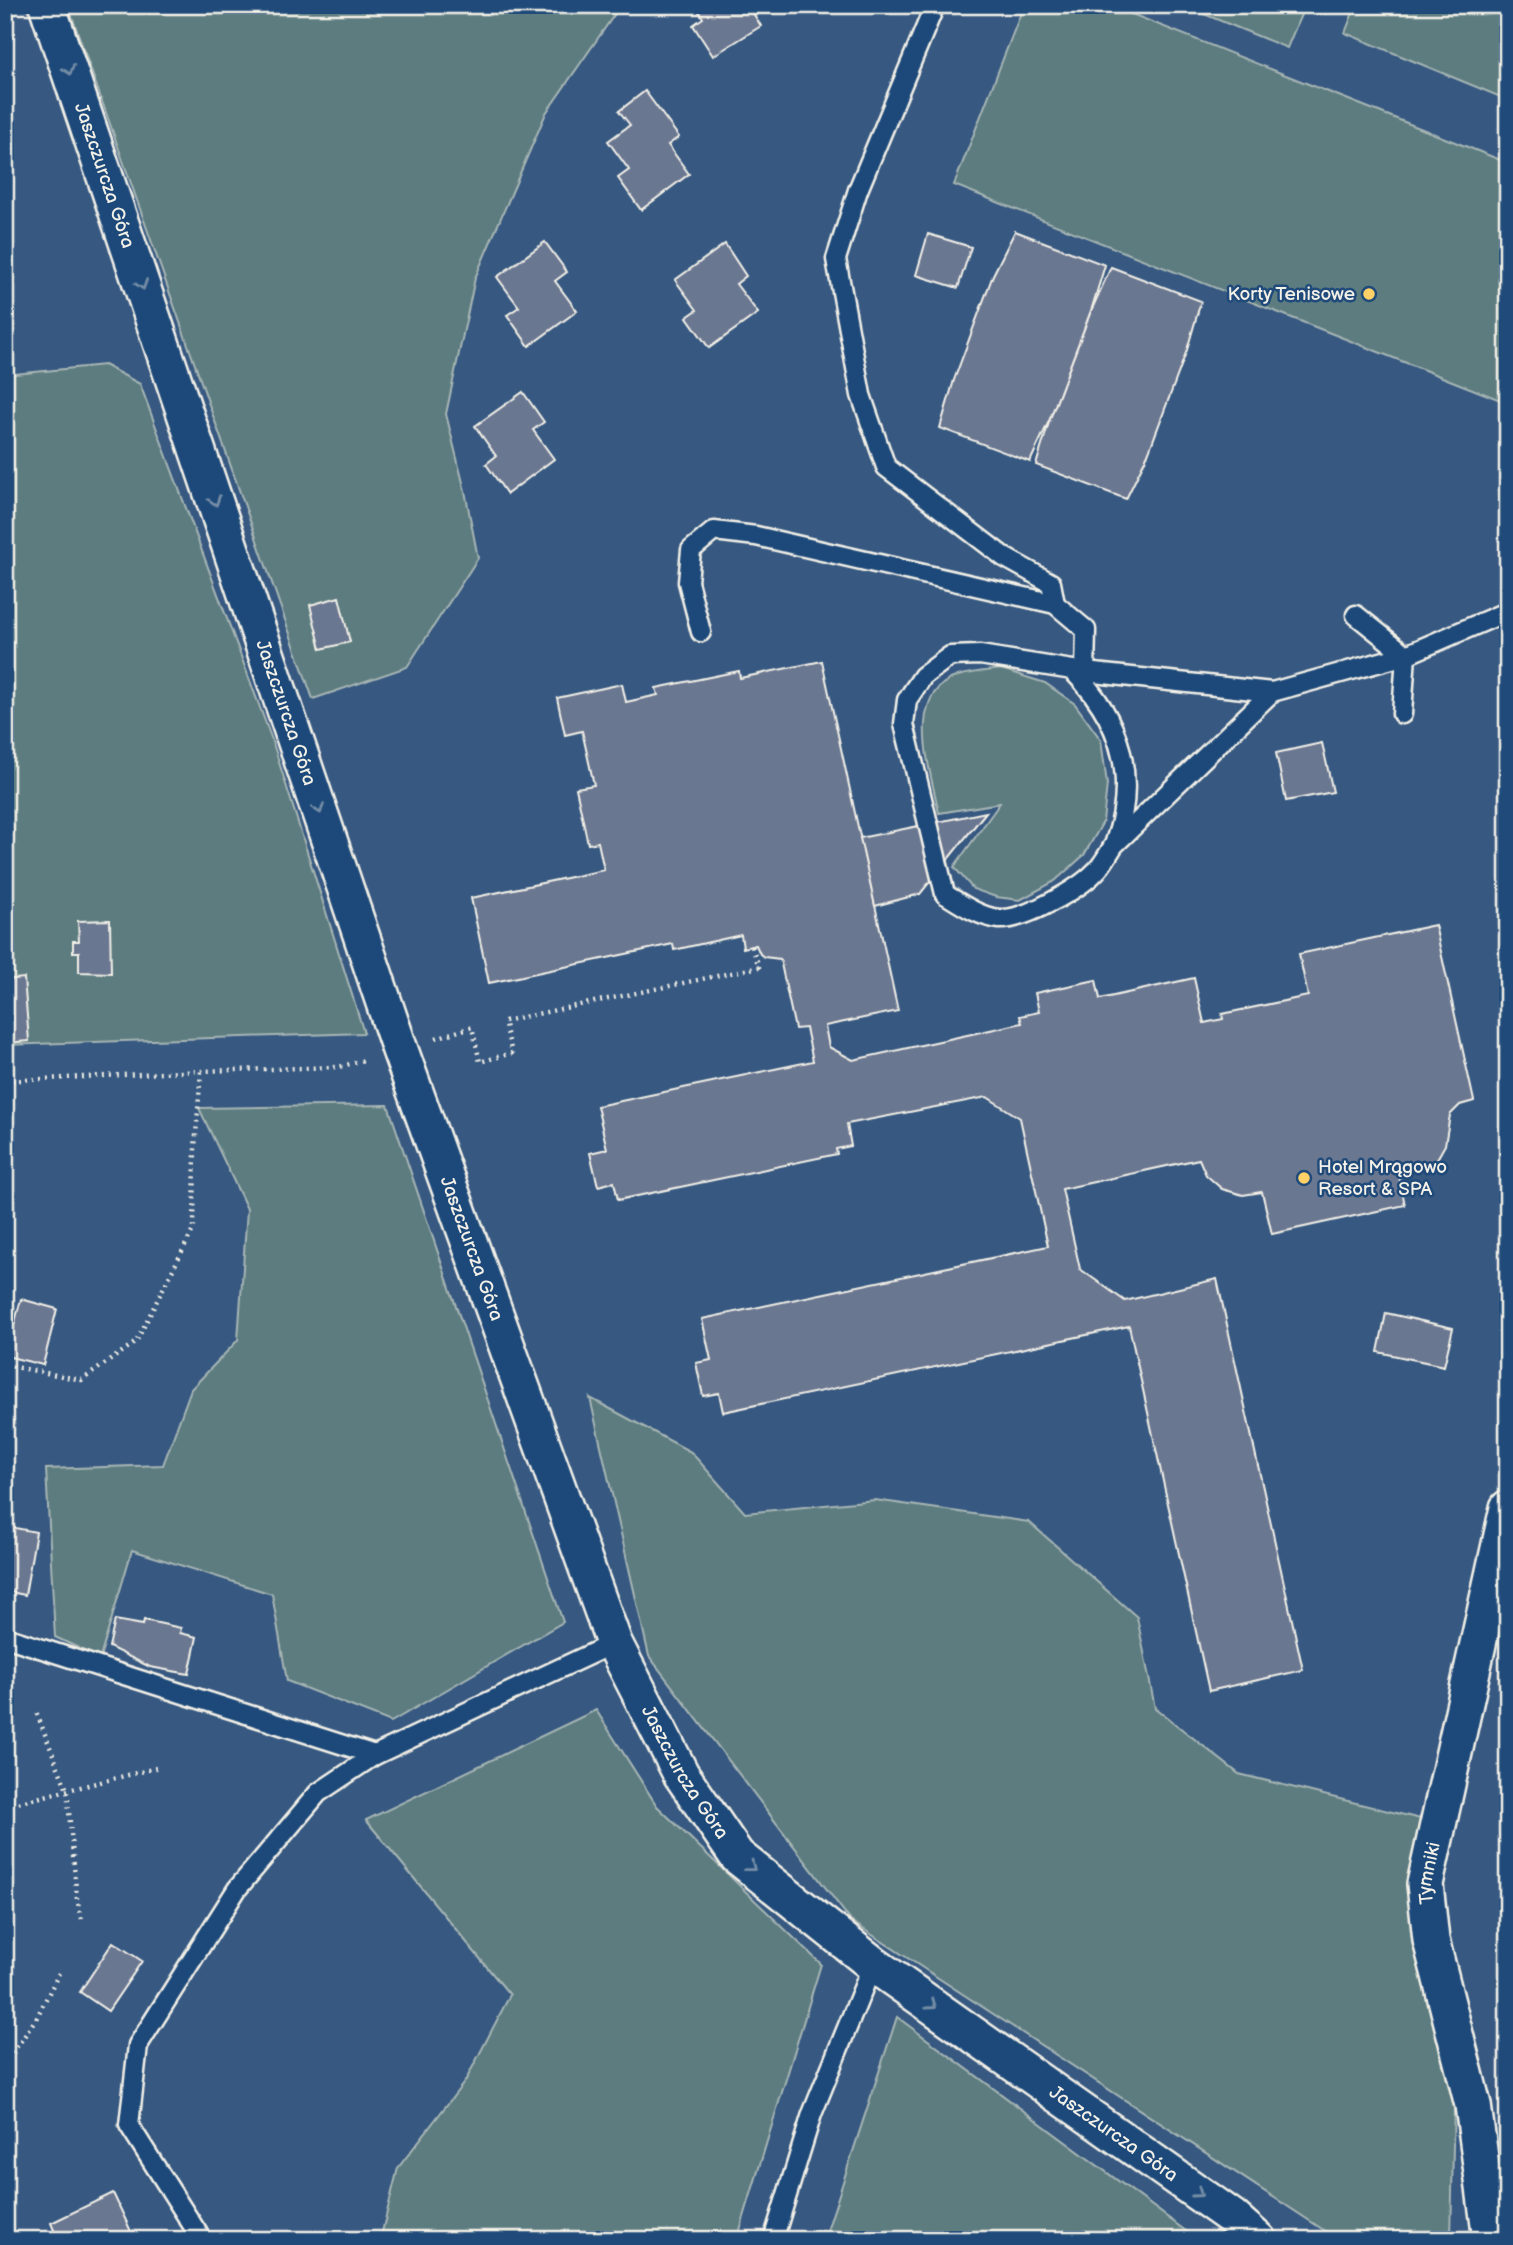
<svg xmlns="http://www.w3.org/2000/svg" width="1513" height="2245" viewBox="0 0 1513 2245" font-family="'Balsamiq Sans',sans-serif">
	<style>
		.green { fill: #5c7c80; stroke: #a8b6b4; stroke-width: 2 }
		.building { fill: #6b7791; stroke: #f4f1e8; stroke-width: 2 }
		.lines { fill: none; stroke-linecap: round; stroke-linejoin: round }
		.lane-casing { stroke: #f4f1e8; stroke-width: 23 }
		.street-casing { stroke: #f4f1e8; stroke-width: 40 }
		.path { stroke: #f4f1e8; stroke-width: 4.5; stroke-dasharray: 2 5; stroke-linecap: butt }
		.lane { stroke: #1f4a7a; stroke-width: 18 }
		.street { stroke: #1f4a7a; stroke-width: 35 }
		.oneway { stroke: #748da6 }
		.poi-dot { fill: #ffd166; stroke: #1f4a7a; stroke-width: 2.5 }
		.labels { text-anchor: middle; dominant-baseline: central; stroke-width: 5; stroke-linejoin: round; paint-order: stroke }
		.street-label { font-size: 19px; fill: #f4f1e8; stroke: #1f4a7a }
		.poi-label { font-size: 19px; fill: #f4f1e8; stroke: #1f4a7a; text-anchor: end }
	</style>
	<rect width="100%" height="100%" fill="#365881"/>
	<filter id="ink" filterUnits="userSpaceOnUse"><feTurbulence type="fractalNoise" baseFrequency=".0143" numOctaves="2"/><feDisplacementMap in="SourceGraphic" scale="14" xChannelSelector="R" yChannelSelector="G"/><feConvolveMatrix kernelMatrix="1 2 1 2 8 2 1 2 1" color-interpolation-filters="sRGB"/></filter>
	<g filter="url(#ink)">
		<g class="green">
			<path d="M68,5H621L546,113L475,278L446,414L465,491L478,558L407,667L313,699Z"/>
			<path d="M1024,5H1109L1508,163V403L954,185Z"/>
			<path d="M1182,5H1305L1287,48Z"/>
			<path d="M1356,5H1508V100L1345,33Z"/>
			<path d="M104,365L140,384L272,740L364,1033L5,1045V375Z"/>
			<path d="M1001,669L1045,683L1075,704L1101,740L1107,784L1103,822L1084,855L1055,881L1020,900L996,897L973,889L954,867L1000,803L939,813C931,772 903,694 958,676C971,672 987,671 1001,669Z"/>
			<path d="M388,1105L563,1622L391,1722L287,1681L272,1594L132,1550L100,1658L55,1637L46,1469L163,1465L191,1389L238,1340L247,1209L199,1108Z"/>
			<path d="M590,1398L691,1452L745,1513L875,1500L1029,1522L1137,1617L1155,1708L1239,1774L1437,1823L1455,2053L1451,2240H1339L851,1921L649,1656Z"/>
			<path d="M596,1710L657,1806L821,1964L737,2240H380L398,2168L466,2080L510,1995L366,1820Z"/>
			<path d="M897,2017L1198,2240H824Z"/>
		</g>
		<g class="building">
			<path d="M695,5H748L761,26L713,56L693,25L703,18Z"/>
			<path d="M645,91L679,137L668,145L689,174L641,210L618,178L629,170L608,141L630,125L619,111Z"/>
			<path d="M1015,231L1105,265L1091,311L1050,419L1030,462L940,428L954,380L993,275Z"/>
			<path d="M928,234L971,247L958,288L916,275Z"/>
			<path d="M545,242L567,272L555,281L577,311L529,346L507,315L519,307L497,277Z"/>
			<path d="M725,244L746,276L736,284L758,313L709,348L687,317L697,310L675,280Z"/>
			<path d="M1111,267L1201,301L1187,350L1148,454L1126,499L1036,465L1050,419L1091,311Z"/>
			<path d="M523,392L544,422L533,430L554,459L507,494L486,464L496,456L475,426Z"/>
			<path d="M339,597L350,642L321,649L310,605Z"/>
			<path d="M822,661L898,1011L825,1026L829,1047L853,1060L1022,1023L1020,1016L1039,1012L1035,993L1096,980L1100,999L1194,978L1204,1023L1223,1019L1222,1014L1308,996L1299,954L1435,925L1474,1101L1460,1105L1450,1115L1445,1145L1437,1159L1431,1164L1398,1171L1405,1205L1272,1234L1262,1192L1243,1195L1222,1189L1206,1175L1199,1159L1062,1189L1080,1269L1125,1301L1217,1279L1303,1670L1209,1691L1129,1326L723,1412L719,1393L703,1396L696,1363L711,1360L702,1319L1048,1246L1020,1118L987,1097L847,1124L851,1146L836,1149L837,1154L618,1200L614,1182L598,1186L590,1153L607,1149L597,1106L813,1061L806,1028L795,1029L780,959L764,957L760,954L756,945L743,948L741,935L674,950L673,944L489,983L471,898L604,870L598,842L588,844L576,788L594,785L582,731L565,735L557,698L622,684L626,702L658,695L656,688L739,671L740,678Z"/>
			<path d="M1322,743L1333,792L1286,801L1276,753Z"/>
			<path d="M986,812L920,894L875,906L860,838Z"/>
			<path d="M110,920L111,973L79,972V952H73V941H79L78,921Z"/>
			<path d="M24,978L29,1041L5,1043V980Z"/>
			<path d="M21,1299L57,1309L43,1365L6,1356Z"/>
			<path d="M1386,1313L1453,1328L1444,1366L1378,1352Z"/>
			<path d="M5,1526L36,1532L25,1595L5,1591Z"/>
			<path d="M115,1620L143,1625L144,1620L181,1628L180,1633L197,1637L189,1674L150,1667L109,1647Z"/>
			<path d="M113,1942L142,1961L108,2011L80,1992Z"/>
			<path d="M113,2193L135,2240H58L51,2223Z"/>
		</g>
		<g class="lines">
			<g class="lane-casing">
				<g id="lane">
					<path d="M935,5L858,190L836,259L861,395L886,467L1004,557L1051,583L1055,604"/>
					<path d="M1356,615L1406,655L1402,714"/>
					<path d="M701,632L688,582L691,550L714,531L756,536L1055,604L1086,630L1085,672"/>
					<path d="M1072,670C1120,718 1138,776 1115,842"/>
					<path d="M1272,692L1114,845C1108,854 1103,865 1095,872C1079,889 1023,921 999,919C980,917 961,904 945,894L904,724L907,700L923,676L950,656L980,655L1085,672L1272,692L1406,655L1508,611"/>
					<path d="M5,1637L375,1755"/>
					<path d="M202,2240L129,2125L138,2045L237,1889L318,1793L375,1755L614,1643"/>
					<path d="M773,2240L812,2114L873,1964"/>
				</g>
			</g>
			<g class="street-casing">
				<g id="street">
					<path id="s1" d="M47,5L400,1050L614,1643L681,1774L737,1856L873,1964L1232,2217L1258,2240"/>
					<path id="s2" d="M1491,2240L1473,2105L1431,1940L1425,1884L1508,1508"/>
				</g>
			</g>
			<g class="path">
				<path d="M436,1038L472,1027L480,1062L512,1053L504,1021L759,967L752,946"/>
				<path d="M5,1081L201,1071L339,1067L364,1060"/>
				<path d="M5,1365L82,1380L136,1342L194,1228L195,1148L201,1071"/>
				<path d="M37,1714L67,1790L77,1899L82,1919"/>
				<path d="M5,1806L156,1768"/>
				<path d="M5,2065L37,2017L61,1969"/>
			</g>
			<use href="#lane" class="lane"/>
			<use href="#street" class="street"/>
		</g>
		<defs><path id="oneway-chevron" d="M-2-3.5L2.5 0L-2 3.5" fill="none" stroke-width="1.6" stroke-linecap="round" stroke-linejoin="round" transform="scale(1.75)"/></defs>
		<g class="oneway">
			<use href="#oneway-chevron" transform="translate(69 70) rotate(71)"/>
			<use href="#oneway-chevron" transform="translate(142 285) rotate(71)"/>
			<use href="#oneway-chevron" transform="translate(215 501) rotate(71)"/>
			<use href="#oneway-chevron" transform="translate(319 809) rotate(71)"/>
			<use href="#oneway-chevron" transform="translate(751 1867) rotate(38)"/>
			<use href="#oneway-chevron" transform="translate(932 2005) rotate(35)"/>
			<use href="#oneway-chevron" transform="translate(1198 2193) rotate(35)"/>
		</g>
	</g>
	<g class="poi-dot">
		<circle cx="1369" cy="294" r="7"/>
		<circle cx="1304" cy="1178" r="7"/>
	</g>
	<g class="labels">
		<g class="street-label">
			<text stroke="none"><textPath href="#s1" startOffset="180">Jaszczurcza Góra</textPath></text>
			<text stroke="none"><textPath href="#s1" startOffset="747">Jaszczurcza Góra</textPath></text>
			<text stroke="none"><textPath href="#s1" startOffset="1314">Jaszczurcza Góra</textPath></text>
			<text stroke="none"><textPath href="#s1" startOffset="1881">Jaszczurcza Góra</textPath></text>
			<text stroke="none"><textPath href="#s2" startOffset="374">Tymniki</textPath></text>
			<text stroke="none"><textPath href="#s1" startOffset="2448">Jaszczurcza Góra</textPath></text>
		</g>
		<g class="poi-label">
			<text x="1355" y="294">Korty Tenisowe</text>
			<text x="1318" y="1167" text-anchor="start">Hotel Mrągowo<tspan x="1318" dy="22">Resort &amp; SPA</tspan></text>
		</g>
	</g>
	<rect width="1513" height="2245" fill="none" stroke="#1f4a7a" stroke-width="28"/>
	<rect x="14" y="14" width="1485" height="2217" fill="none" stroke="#f4f1e8" stroke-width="2.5" filter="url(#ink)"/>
</svg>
